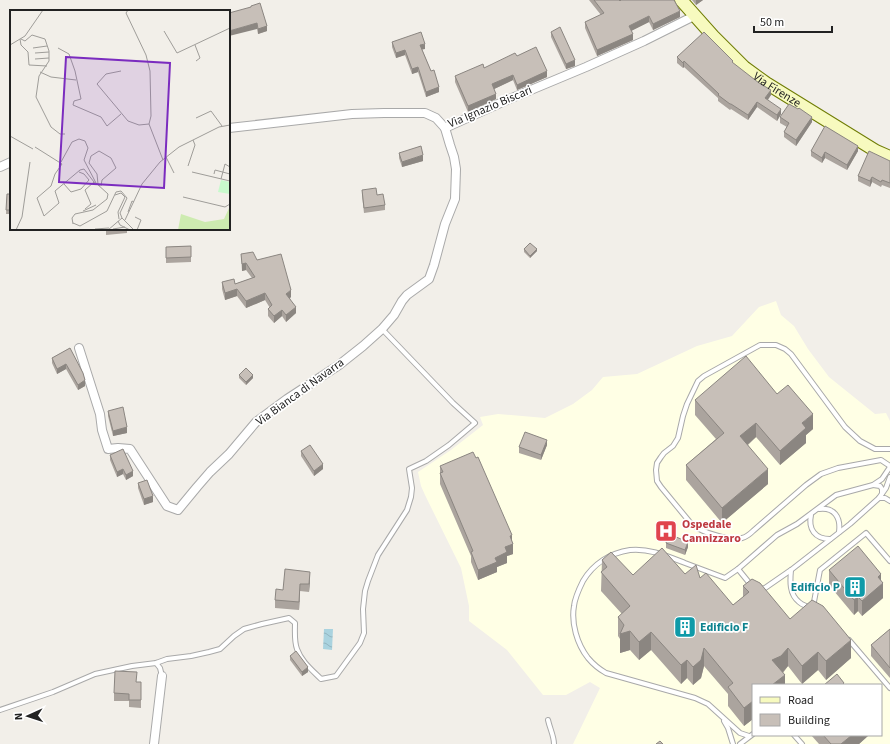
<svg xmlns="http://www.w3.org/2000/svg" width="890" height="744" viewBox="0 0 890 744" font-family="'Source Sans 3',sans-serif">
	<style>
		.education { fill: #ffffe5; fill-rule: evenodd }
		.water { fill: url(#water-waves) }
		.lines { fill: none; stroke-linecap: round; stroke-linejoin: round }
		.lane-casing { stroke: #a9a9a9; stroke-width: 6 }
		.street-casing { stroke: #a9a9a9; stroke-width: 10 }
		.secondary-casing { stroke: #707d05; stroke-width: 14 }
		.lane { stroke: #fff; stroke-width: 4 }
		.street { stroke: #fff; stroke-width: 8 }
		.secondary { stroke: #f7fabf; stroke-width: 12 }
		.wall { fill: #aba49e }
		.shaded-wall { fill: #8b8681 }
		.building { fill: #c7bfb8; stroke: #8b8681 }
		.labels { text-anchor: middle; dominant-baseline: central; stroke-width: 3.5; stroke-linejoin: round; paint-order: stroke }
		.street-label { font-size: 12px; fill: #222; stroke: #fff }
		.health-label { font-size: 12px; font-weight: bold; fill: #be3a42; stroke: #fff; text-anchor: start }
		.culture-label { font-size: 12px; font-weight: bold; fill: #0d838f; stroke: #fff; text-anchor: end }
		.inset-road { fill: none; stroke: #9f9d99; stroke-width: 1 }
		.view { fill: #7b2cbf; fill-opacity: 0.15; stroke: #7b2cbf; stroke-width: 2 }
		.inset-edge { fill: none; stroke: #222; stroke-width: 2 }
	</style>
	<defs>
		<pattern id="water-waves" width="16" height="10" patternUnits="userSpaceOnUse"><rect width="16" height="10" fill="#aad3df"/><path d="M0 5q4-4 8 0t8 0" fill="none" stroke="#92b5bf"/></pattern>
	</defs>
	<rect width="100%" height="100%" fill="#f2efe9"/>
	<path class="education" d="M776,301L781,315L794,326L808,349L829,377L875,414L886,413L890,421V744H573L600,688L590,682L566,695H543L507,650L469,621V606L461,568L425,495L421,486L418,472L451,450L483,425L480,417L498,414L545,418L573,404L592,390L603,377L637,374L697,346L732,336L759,307ZM753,685H881V735H753Z"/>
	<path class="water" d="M324,629H333L332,650L323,649Z"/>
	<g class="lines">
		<g class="lane-casing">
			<g id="lane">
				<path d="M890,449H875L860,441L845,427L791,354L785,349L776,345H760L704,376L698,381L687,404L683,416L678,438L673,446L664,453L661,457L657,463L656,470L657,481L661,487L689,521C692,524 695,527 699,529C709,534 731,541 742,538C746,537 750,534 753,531L806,485L821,474L838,468L881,460L890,466"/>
				<path d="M873,485L880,486L882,489V493"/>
				<path d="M879,498H885L890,501"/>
				<path d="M819,509C834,507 841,517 839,532"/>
				<path d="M811,515C808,529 815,539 830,539"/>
				<path d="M738,569L751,585"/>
				<path d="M759,589L765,588L791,570"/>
				<path d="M813,607L820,570L866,533L890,561"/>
				<path d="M810,608C807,606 802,605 799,602C789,594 790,581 791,570L850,524L879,498L886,488L890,477"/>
				<path d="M849,640L890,688"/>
				<path d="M156,663L160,668L162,676"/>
				<path d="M0,710L53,692L95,674L132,666L156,663L167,659L191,656L209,652L220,649L234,636L244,629L262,624L289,618L295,623C295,631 294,641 297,649C301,661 312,670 321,679L336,676L360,643L364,633L363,609L365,591L368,581L378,555L407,510L411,497L412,488L409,469L426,461L449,445L475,423L453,403L382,329"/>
				<path d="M548,720C550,729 554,736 554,744"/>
				<path d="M724,721L728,728L733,744"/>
				<path d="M794,735L802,744"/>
				<path d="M749,736L740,733L708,704L695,698L606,673C599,669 593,664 588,658C577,644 571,623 574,606C575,597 579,589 583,581C593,564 610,553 630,550C649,548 667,556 685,563C698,568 712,573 725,578L738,569L777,535L797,524L836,495L873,485L882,479L890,467"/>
				<path d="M740,744L753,734"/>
			</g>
		</g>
		<g class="street-casing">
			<g id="street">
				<path d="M229,128L352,114L384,113H425L436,118L445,128L507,100L586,67L644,41L694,16"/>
				<path d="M0,167L11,162"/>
				<path d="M79,348L100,414L102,430L108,449L118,448L130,449L167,506L178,510L197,487L210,472L229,454L256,422L287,399L339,365L363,346L382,329L394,315L402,301L407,295L429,279L434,265L445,224L455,199L456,169L454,157L450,145L445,128"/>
				<path d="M154,744L162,676"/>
			</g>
		</g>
		<g class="secondary-casing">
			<g id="secondary">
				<path id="s1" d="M681,0L713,36L744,67L766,83L876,151L890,157"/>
			</g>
		</g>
		<use href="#lane" class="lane"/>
		<use href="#street" class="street"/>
		<use href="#secondary" class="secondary"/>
	</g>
	<g class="wall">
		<path d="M589,0H619L680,17L653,30L649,22L631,31L633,40L597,56L585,28V22L601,15Z"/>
		<path d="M692,0H703L696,5Z"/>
		<path d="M229,13L267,26V31L258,34L257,29Z"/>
		<path d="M551,32L575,66L566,69L551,37Z"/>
		<path d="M392,42L425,49H422L439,92L426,97L418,72L412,74L405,55L396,58L392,47Z"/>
		<path d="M517,56L547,77L517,90L513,80L494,89L496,99L468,112L455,82V76L484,68Z"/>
		<path d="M677,57L733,63L771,95L768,100L781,114L777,121L757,107L748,120L731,109L730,110L718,101V98L684,67L683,68L677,63Z"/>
		<path d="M798,109L812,122L796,146L784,137V132L787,127L780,123V117Z"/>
		<path d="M811,151H858L847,170L825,158L822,163L811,156Z"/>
		<path d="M399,153L423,161L402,167L399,158Z"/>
		<path d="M890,161V188L882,185L881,187L872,182L870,187L858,181V176Z"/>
		<path d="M362,190L377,195L385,205V210L364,213L362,195Z"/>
		<path d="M7,194H11V214H6Z"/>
		<path d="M106,229H127V233L106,235Z"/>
		<path d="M144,229H159V230L144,231Z"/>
		<path d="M191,246V262L166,263V247Z"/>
		<path d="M524,249L537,251L530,258L524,252Z"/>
		<path d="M241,254L257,260L291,297L290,298L296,313L286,322L282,316L274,323L268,316V309L270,308L265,300L246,308L237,296L225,300L222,289V282L235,284L252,278L246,270L242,271Z"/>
		<path d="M70,348L85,386L78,390L66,369L57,374L52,363V358Z"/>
		<path d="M239,375L253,378L246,385L239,378Z"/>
		<path d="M777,394L813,429L806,435V443L780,465L756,437L748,445L768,484L722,523L686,480V465L716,439L695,415V400Z"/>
		<path d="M108,411L127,433L113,436L108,416Z"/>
		<path d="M547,445L541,460L519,453V447Z"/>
		<path d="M301,451L323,469L314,476L301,456Z"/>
		<path d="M110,455L133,476L126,480L123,474L117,477L110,460Z"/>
		<path d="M440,466L512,541L513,554L507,556V563L497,567V572L478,580L471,562V556L440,484Z"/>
		<path d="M138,483L153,502L144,505L138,488Z"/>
		<path d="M666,543L688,547L685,555L666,548Z"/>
		<path d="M602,560L633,575L685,574L700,578L733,605L743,597V586L790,619L851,658L826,680L818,670L802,684L788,666L783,673L785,685H753V719L744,726L728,706V694L704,666L701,678L693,685L687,678L681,684L651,650L639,660L630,650L620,653V639L618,636V617L622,614L601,591Z"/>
		<path d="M829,570L881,581L883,598L862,616L858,611L854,615L829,585Z"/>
		<path d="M310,580L309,592L300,591L299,610L275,608V600L283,590Z"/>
		<path d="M890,629V678L871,656V645Z"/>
		<path d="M290,656L308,672L302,676L290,660Z"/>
		<path d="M136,682L141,690V708L129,707V701H114V693Z"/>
		<path d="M811,735H869L859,744H819Z"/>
	</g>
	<g class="shaded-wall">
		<path d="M696,0H703L696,5Z"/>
		<path d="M680,11V17L653,30V24Z"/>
		<path d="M649,16V22L629,32V26Z"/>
		<path d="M257,23V29L229,36V31Z"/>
		<path d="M267,26V31L258,34V29Z"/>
		<path d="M633,34V40L597,56V50Z"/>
		<path d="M425,44V49L420,50V45Z"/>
		<path d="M405,50V55L396,58V53Z"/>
		<path d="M575,60V66L566,69V64Z"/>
		<path d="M684,61V67L683,68V63Z"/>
		<path d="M418,67V72L412,74V69Z"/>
		<path d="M547,71V77L517,90V85Z"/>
		<path d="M513,75V80L492,90V84Z"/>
		<path d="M439,87V92L426,97V92Z"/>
		<path d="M771,90V95L765,103V98Z"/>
		<path d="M496,94V99L468,112V106Z"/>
		<path d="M757,102V107L748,120V115Z"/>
		<path d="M781,109V114L777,121V115Z"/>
		<path d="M812,117V122L796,146V140Z"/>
		<path d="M858,146V151L847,170V165Z"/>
		<path d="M825,152V158L822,163V158Z"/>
		<path d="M423,155V161L402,167V162Z"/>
		<path d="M872,177V182L870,187V181Z"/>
		<path d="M537,249V251L530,258V256Z"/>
		<path d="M246,263V270L242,271V264Z"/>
		<path d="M237,289V296L225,300V293Z"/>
		<path d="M291,290V297L286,301V294Z"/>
		<path d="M265,293V300L246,308V301Z"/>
		<path d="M296,307V313L286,322V315Z"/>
		<path d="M282,310V316L274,323V316Z"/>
		<path d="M66,364V369L57,374V369Z"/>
		<path d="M253,375V378L246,385V382Z"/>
		<path d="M85,380V386L78,390V385Z"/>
		<path d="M813,414V429L806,435V443L780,465V451L802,423Z"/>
		<path d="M756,423V437L740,451V436Z"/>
		<path d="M127,427V433L113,436V431Z"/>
		<path d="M547,440V445L541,460V455Z"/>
		<path d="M323,464V469L314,476V471Z"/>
		<path d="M123,469V474L117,477V472Z"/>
		<path d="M768,469V484L722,523V508Z"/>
		<path d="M133,471V476L126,480V475Z"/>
		<path d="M153,496V502L144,505V499Z"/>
		<path d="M512,535V544H513V554L507,556V563L497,567V572L478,580V570L495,558L505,547L510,536Z"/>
		<path d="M688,542V547L685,555V550Z"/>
		<path d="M310,572V580L309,592V584Z"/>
		<path d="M881,574V585L883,583V598L862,616V601L878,577Z"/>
		<path d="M300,584V591L299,610V602Z"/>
		<path d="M858,597V611L854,615V600Z"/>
		<path d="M630,631V650L620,653V634Z"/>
		<path d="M651,632V650L639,660V642Z"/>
		<path d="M851,640V658L826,680V661Z"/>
		<path d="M704,648V666L701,678L693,685V667Z"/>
		<path d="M788,648V666L781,674L772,660Z"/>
		<path d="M818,652V670L802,684V666Z"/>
		<path d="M687,660V678L681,684V665Z"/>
		<path d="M308,667V672L302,676V672Z"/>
		<path d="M785,675V685H772Z"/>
		<path d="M753,701V719L744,726V708Z"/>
		<path d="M882,709V724L881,725V710Z"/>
		<path d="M852,735H869L859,744H841Z"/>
	</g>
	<g class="building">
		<path d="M594,0H619L620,1L621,0H674L680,11L653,24L649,16L629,26L633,34L597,50L585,22L604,13Z"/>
		<path d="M260,3L267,26L258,29L257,23L229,31V13L251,7V6Z"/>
		<path d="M560,27L575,60L566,64L551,32Z"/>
		<path d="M421,32L425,44L420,45L431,71L434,70L439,87L426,92L418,67L412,69L405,50L396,53L392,42Z"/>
		<path d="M704,32L733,61L732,62L759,83L771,90L765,98L781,109L777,115L757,102L748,115L731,104H730L718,95L719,94L684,61L683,63L677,57Z"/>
		<path d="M536,47L547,71L517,85L513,75L492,84L496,94L468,106L455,76L483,64L484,68L515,53L517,56Z"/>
		<path d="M789,104L798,109L799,108L812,117L796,140L784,132L789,123L780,117Z"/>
		<path d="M825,126L858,146L847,165L825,152L822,158L811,151Z"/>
		<path d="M421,146L423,155L402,162L399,153Z"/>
		<path d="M869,151L890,161V183L882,180L881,182L872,177L870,181L858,176Z"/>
		<path d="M376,188L377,195L383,194L385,205L364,208L362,190Z"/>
		<path d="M7,194H11V210H6Z"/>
		<path d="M530,243L537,249L530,256L524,249Z"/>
		<path d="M191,246V257L166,258V247Z"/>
		<path d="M253,252L257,260L281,254L291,290L286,294L296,307L286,315L282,310L274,316L268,309L272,305L265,293L246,301L237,289L225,293L222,282L234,279L235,284L255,277L246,263L242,264L241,254Z"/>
		<path d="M70,348L83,373L85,380L78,385L66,364L57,369L52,358Z"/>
		<path d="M746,356L777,394L788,385L813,414L802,423L806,428L780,451L756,423L740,436L768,469L722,508L686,465L724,433L695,400Z"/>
		<path d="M246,368L253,375L246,382L239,375Z"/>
		<path d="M123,407L127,427L113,431L108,411Z"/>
		<path d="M525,432L547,440L541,455L519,447Z"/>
		<path d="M310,445L323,464L314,471L301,451Z"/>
		<path d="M123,449L133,471L126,475L123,469L117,472L110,455Z"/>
		<path d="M473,452L476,458L478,457L512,535L510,536L513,544L505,547L507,552L495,558L497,562L478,570L471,552L473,551L440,473L443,472L440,466Z"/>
		<path d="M147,480L153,496L144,499L138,483Z"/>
		<path d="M669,534L688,542L685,550L666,543Z"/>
		<path d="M858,546L881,574L878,577L883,583L862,601L858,597L854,600L829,570Z"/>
		<path d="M662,548L685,574L696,565L700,578L706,573L733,605L749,592L743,586L752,579L760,583L790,619L812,600L823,606L851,640L826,661L818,652L802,666L788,648L781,656L772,660L785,675L772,685H753V701L744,708L728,687L733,683L704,648L701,660L693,667L687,660L681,665L651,632L639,642L630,631L620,634L624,625L618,617L630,606L601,572L607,567L602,560L611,552L633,575Z"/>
		<path d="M285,569L310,572L309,584H300L299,602L275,600L276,589L283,590Z"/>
		<path d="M890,629V668L871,645Z"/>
		<path d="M296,651L308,667L302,672L290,656Z"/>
		<path d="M115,671L137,672L136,682H141V700H129V694L114,693Z"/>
		<path d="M837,674L844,683L842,685H824Z"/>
		<path d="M823,735H852L841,744H831Z"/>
		<path d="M660,741L663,744H656Z"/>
	</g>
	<defs>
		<g id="hospital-square" transform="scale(1.15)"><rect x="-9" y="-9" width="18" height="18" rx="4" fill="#e0444e" stroke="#fff"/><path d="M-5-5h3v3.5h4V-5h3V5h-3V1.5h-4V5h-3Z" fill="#fff"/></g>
		<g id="building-square" transform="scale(1.15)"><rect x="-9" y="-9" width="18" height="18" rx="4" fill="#0f9aa8" stroke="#fff"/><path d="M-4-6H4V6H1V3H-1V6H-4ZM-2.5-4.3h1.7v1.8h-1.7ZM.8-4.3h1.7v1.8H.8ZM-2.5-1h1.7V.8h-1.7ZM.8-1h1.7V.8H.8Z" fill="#fff"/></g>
	</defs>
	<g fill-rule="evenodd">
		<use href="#hospital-square" x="666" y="531"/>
		<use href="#building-square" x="855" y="587"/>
		<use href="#building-square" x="685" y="627"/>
	</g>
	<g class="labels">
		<g class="street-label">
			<text stroke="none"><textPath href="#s1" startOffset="132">Via Firenze</textPath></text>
			<text transform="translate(490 107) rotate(-23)">Via Ignazio Biscari</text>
			<text transform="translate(300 392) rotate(-36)">Via Bianca di Navarra</text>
		</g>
		<g class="health-label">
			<text x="682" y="524">Ospedale<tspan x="682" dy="14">Cannizzaro</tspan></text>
		</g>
		<g class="culture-label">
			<text x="840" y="587">Edificio P</text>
			<text x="700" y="627" text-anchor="start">Edificio F</text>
		</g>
	</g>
	<g transform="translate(10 10)">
		<rect width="220" height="220" fill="#f2efe9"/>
		<path d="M220,196V220H168L171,204L195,212L214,209Z" fill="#cdebb0"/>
		<path d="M211,170L220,172V184L208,182Z" fill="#c8facc"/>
		<path class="inset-road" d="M118,0L116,3L136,45L140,61L141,106L139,114L153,150M154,21L167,43L220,18M10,29L11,35L18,42L19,55L37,56M11,29L15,31L22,25L35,29L39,41V51L29,66L26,87L41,117L50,124H55M0,35L15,26L33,0M185,35L190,48L186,51M23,38L37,36M48,38L59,44L65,61L71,89L64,91L63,95L91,107L97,116L111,104M25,43L39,42M25,49L39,48M111,61L96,64L87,74L118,111L129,115L139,114M30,62L41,67L66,70M186,108L201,101L212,116M0,126L23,139M25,137L52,154L45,164L41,176L27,188L34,206L49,193L45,181L70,160L74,159L84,172L90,176M156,147L164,163M51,152L62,132L69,129L75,131L78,138L74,150L86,173L98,184L97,189L83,200L65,204L62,208L63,214M178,156L185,135L183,130M182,162L220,171M204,164L205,160L220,164M211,169L215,154L220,157M54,174L61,182L71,179L79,170L74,164L69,162M88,174L87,164L79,153L81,146L89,141L101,148L106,158L92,170L91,176M105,185L111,183L115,187L108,202L109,209M173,187L215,197L220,194M75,199L81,194L75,180L84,172M73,201L86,195M118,202L122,191L124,192M125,207L131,210L127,220M115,210L132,174L150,152L169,137L209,117L220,115M108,211L110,215L120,220M63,213L70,216L97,201L106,182L111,181L117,188L110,203L112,208M85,219L99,218M103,219L115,217M6,220L12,207L20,152M98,220L112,208L124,220"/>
		<path class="view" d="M56,47L160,53L154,178L49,172Z"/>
		<rect width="220" height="220" class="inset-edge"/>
	</g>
	<rect x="752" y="684" width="130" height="52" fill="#ffffff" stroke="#a7a7a7"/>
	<rect x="760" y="697" width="20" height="6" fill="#f7fabf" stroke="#a7a7a7"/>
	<text x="788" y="704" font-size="12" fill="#222222">Road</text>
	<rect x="760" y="714" width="20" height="12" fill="#c7bfb8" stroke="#a7a7a7"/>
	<text x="788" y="724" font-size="12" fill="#222222">Building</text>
	<g transform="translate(28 716) rotate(267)" stroke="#ffffff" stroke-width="3" paint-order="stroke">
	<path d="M0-3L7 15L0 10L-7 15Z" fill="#222222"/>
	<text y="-6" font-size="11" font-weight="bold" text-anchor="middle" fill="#222222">N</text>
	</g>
	<path d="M754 26v6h78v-6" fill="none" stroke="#222222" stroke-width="2"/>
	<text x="760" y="26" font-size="12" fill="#222222" stroke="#ffffff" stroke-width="3" paint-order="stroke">50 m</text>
</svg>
